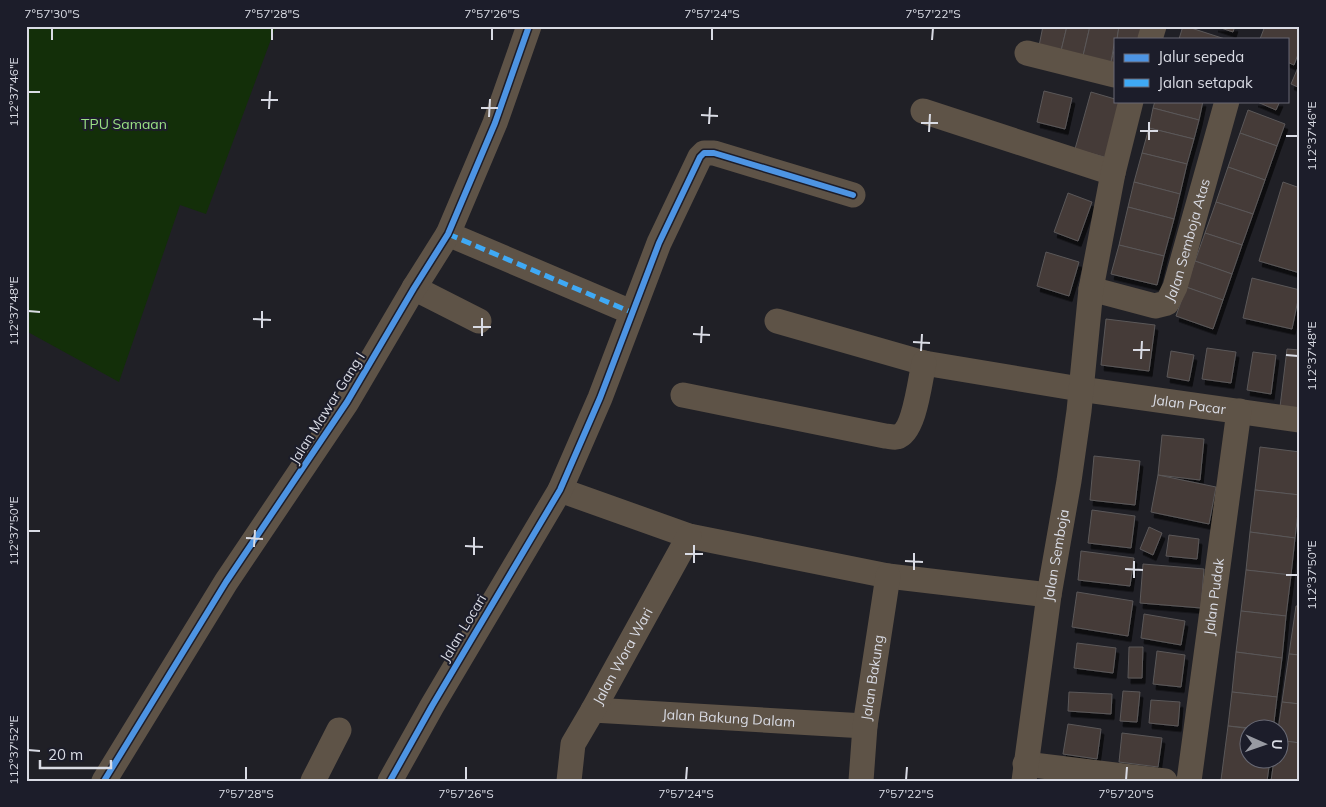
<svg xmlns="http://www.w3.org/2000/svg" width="1326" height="807" viewBox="0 0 1326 807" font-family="Mulish,sans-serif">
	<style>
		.green { fill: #132f09 }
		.building { fill: #443a37; stroke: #5b5859; filter: url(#shadow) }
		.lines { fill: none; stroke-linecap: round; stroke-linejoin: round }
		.minor { stroke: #5e5347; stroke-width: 25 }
		.quiet { stroke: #3fa9f5; stroke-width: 5; stroke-dasharray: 10 5; stroke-linecap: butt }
		.cycleway-casing { stroke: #1c1d2a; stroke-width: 9 }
		.cycleway { stroke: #4d94e3; stroke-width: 6 }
		.ticks { fill: none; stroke: #d9dbe4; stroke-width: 2 }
		.labels { text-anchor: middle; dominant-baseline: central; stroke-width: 4; stroke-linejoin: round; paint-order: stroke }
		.park-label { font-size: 14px; fill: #9be285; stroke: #1c1d2a }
		.street-label { font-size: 14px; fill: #d9dbe4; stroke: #1c1d2a }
		.neatline { fill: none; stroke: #d9dbe4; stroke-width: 2 }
		.ticks-label { font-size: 12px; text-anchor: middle; fill: #d9dbe4 }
	</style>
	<defs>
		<filter id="shadow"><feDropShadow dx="3" dy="5.5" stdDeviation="0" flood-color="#0009"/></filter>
	</defs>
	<rect width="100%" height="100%" fill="#202026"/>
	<path class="green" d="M26,26H276L206,214L180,205L119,382L26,331Z"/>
	<g class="building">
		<path d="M1043,26H1067L1061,51L1039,46Z"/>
		<path d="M1067,26H1090L1083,56L1061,51Z"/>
		<path d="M1090,26H1119L1117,39H1115L1111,62L1083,56Z"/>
		<path d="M1119,26H1143L1140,39H1117Z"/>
		<path d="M1183,26H1185L1225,39H1179Z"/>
		<path d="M1215,26H1235L1233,32Z"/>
		<path d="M1265,26H1300V49L1294,65L1287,62V39H1260Z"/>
		<path d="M1115,47V63L1111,62Z"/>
		<path d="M1300,63V88L1291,84Z"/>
		<path d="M1044,91L1072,98L1065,129L1037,122Z"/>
		<path d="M1091,92L1115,99V101H1121L1115,160L1075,149Z"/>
		<path d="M1155,101H1203L1199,120L1153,108Z"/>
		<path d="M1255,101H1280L1276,110Z"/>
		<path d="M1153,108L1199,120L1194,139L1149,128Z"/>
		<path d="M1248,110L1285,124L1277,146L1240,133Z"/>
		<path d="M1149,128L1194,139L1187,164L1142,153Z"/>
		<path d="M1240,133L1277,146L1265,180L1228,167Z"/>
		<path d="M1142,153L1187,164L1180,194L1134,182Z"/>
		<path d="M1228,167L1265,180L1253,214L1216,202Z"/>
		<path d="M1134,182L1180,194L1174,219L1128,207Z"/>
		<path d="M1283,182L1300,188V273L1259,261Z"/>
		<path d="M1068,193L1092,202L1078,241L1054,232Z"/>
		<path d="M1216,202L1253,214L1242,245L1205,233Z"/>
		<path d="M1128,207L1174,219L1164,256L1119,245Z"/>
		<path d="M1205,233L1242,245L1232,274L1195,261Z"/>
		<path d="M1119,245L1164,256L1157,285L1111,274Z"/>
		<path d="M1046,252L1079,262L1069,296L1037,286Z"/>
		<path d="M1195,261L1232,274L1223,300L1186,287Z"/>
		<path d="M1252,278L1300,290L1292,329L1243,318Z"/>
		<path d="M1186,287L1223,300L1213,329L1176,316Z"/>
		<path d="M1106,319L1155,325L1149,371L1101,365Z"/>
		<path d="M1207,348L1236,352L1231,383L1202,379Z"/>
		<path d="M1287,349L1300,350V409L1280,407Z"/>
		<path d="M1171,351L1194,355L1189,381L1167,377Z"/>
		<path d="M1253,352L1276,355L1271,394L1247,390Z"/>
		<path d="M1162,435L1204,439L1200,480L1158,475Z"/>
		<path d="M1260,447L1300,452V495L1255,490Z"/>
		<path d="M1094,456L1140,461L1135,505L1090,500Z"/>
		<path d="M1158,475L1216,487L1209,524L1151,512Z"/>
		<path d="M1255,490L1300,495L1295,538L1250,532Z"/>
		<path d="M1092,510L1135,516L1131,548L1088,543Z"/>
		<path d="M1149,527L1162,533L1153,555L1140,549Z"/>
		<path d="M1250,532L1295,538L1291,575L1246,570Z"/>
		<path d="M1169,535L1199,539L1197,559L1166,556Z"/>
		<path d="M1081,551L1134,558L1130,586L1078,580Z"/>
		<path d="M1143,564L1204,569L1201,608L1140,603Z"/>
		<path d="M1246,570L1291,575L1286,616L1241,611Z"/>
		<path d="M1077,592L1133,601L1128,636L1072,627Z"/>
		<path d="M1296,606H1300V655L1289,654Z"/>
		<path d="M1241,611L1286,616L1282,658L1236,652Z"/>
		<path d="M1144,614L1185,621L1181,645L1141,638Z"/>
		<path d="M1077,643L1116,648L1113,673L1074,668Z"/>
		<path d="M1129,647H1143L1142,678H1128Z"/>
		<path d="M1157,651L1185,655L1181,687L1153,684Z"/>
		<path d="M1236,652L1282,658L1277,697L1232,692Z"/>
		<path d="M1289,654L1300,655V704L1282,702Z"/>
		<path d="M1123,691L1140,692L1137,722L1120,721Z"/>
		<path d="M1069,692L1112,694L1111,714L1068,711Z"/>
		<path d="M1232,692L1277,697L1273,730L1228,726Z"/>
		<path d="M1151,700L1180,702L1178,726L1149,723Z"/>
		<path d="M1282,702L1300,704V743L1278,740V730Z"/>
		<path d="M1068,724L1101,729L1097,759L1063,754Z"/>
		<path d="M1228,726L1260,730H1248V760H1270L1267,781L1221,780Z"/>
		<path d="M1122,733L1162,738L1158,767L1119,762Z"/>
		<path d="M1278,740L1300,743V781H1271L1274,760H1278Z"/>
	</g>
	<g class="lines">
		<g class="minor">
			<path d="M1150,39L1154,26"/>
			<path d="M1027,53L1115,75"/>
			<path d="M923,111L1113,173"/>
			<path d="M448,234L631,312"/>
			<path d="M414,288L479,321"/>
			<path id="s1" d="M1091,289L1155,306L1167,303L1175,287L1227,101"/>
			<path id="s2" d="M777,321L924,363L1080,389L1300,420"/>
			<path d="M683,395L885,436C889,436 894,438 897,437C915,432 920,379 924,363"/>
			<path d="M560,490L689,536L888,576L1049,595"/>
			<path id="s3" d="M593,710L865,726"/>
			<path d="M1025,764L1165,781"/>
			<path d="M104,781L226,582L347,402L414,288L448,234L495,123L529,26"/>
			<path d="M313,781L339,730"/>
			<path d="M390,781L432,706L560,490L600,398L659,243L700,157L704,153H714L853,195"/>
			<path id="s4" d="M569,781L573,744L593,710L689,536"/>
			<path id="s5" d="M861,781L865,726L888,576"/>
			<path id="s6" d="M1024,781L1049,595L1069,481L1079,411L1091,289L1113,173L1131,101"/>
			<path id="s7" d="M1189,781L1239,411"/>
		</g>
		<path class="quiet" d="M448,234L631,312"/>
		<g class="cycleway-casing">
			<g id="cycleway">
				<path d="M104,781L226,582L347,402L414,288L448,234L495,123L529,26"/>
				<path d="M390,781L432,706L560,490L600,398L659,243L700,157L704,153H714L853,195"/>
			</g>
		</g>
		<use href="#cycleway" class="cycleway"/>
	</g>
	<path class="ticks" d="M52,40V28M272,40V28M492,40V28M712,40V28M932,40L933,28M28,92H40M261,100H278M481,108H498M269,109L270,91M701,115L718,116M489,117L490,99M921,123H938M709,124L710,107M1140,131H1158M929,132L930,114M1286,136H1298M1149,140V122M28,311L40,312M253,319L271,320M473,327H491M262,328V311M693,334L710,335M482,336V318M913,342L930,343M701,343L702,326M1133,350H1150M921,351L922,334M1286,355L1298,356M1141,359L1142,341M28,531H40M246,538L263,539M465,546L483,547M254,547L255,530M685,554H703M474,555V537M905,561L923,562M694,563V545M1125,569L1143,570M914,570V553M1286,575H1298M1134,578V561M28,750L40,751M246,780V767M466,780V767M686,780L687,767M906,780L907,767M1126,780L1127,767"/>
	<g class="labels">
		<g class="park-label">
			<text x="124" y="124">TPU Samaan</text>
		</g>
		<g class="street-label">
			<text stroke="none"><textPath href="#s1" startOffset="145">Jalan Semboja Atas</textPath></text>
			<text stroke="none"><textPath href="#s2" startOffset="421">Jalan Pacar</textPath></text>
			<text transform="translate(327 408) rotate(-58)">Jalan Mawar Gang I</text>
			<text stroke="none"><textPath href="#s6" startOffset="228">Jalan Semboja</textPath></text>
			<text stroke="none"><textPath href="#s7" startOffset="186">Jalan Pudak</textPath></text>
			<text transform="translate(463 628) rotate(-59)">Jalan Locari</text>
			<text stroke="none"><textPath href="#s4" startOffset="138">Jalan Wora Wari</textPath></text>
			<text stroke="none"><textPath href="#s5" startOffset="104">Jalan Bakung</textPath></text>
			<text stroke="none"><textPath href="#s3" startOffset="136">Jalan Bakung Dalam</textPath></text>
		</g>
	</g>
	<rect width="1326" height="807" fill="none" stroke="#1c1d2a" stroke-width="55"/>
	<rect x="1114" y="38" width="175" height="65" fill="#1c1d2a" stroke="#686974"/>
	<rect x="1124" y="54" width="25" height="8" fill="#4d94e3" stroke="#686974"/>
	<text x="1158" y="62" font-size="15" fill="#d9dbe4">Jalur sepeda</text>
	<rect x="1124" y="79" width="25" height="8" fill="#3fa9f5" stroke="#686974"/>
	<text x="1158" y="88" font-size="15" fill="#d9dbe4">Jalan setapak</text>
	<g transform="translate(1264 744) rotate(92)"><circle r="24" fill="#1c1d2a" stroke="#686974"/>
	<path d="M0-4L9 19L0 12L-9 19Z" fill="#989aa2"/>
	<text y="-8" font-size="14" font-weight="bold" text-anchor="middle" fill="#d9dbe4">U</text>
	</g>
	<path d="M40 760v8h71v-8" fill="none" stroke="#d9dbe4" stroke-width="2.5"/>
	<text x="48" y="760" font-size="15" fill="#d9dbe4" stroke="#1c1d2a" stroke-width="4" paint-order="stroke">20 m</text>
	<rect x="28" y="28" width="1270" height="752" class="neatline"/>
	<g class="ticks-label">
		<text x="52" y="18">7°57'30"S</text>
		<text x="272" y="18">7°57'28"S</text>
		<text x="492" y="18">7°57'26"S</text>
		<text x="712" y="18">7°57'24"S</text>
		<text x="933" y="18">7°57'22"S</text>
		<text transform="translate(14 92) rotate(-90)" y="4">112°37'46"E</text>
		<text transform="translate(1312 136) rotate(-90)" y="4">112°37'46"E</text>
		<text transform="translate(14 311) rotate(-90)" y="4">112°37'48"E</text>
		<text transform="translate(1312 356) rotate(-90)" y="4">112°37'48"E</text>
		<text transform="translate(14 531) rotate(-90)" y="4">112°37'50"E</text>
		<text transform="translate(1312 575) rotate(-90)" y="4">112°37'50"E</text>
		<text transform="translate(14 750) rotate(-90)" y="4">112°37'52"E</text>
		<text x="246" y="798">7°57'28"S</text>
		<text x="466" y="798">7°57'26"S</text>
		<text x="686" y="798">7°57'24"S</text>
		<text x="906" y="798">7°57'22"S</text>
		<text x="1126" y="798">7°57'20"S</text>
	</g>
</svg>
